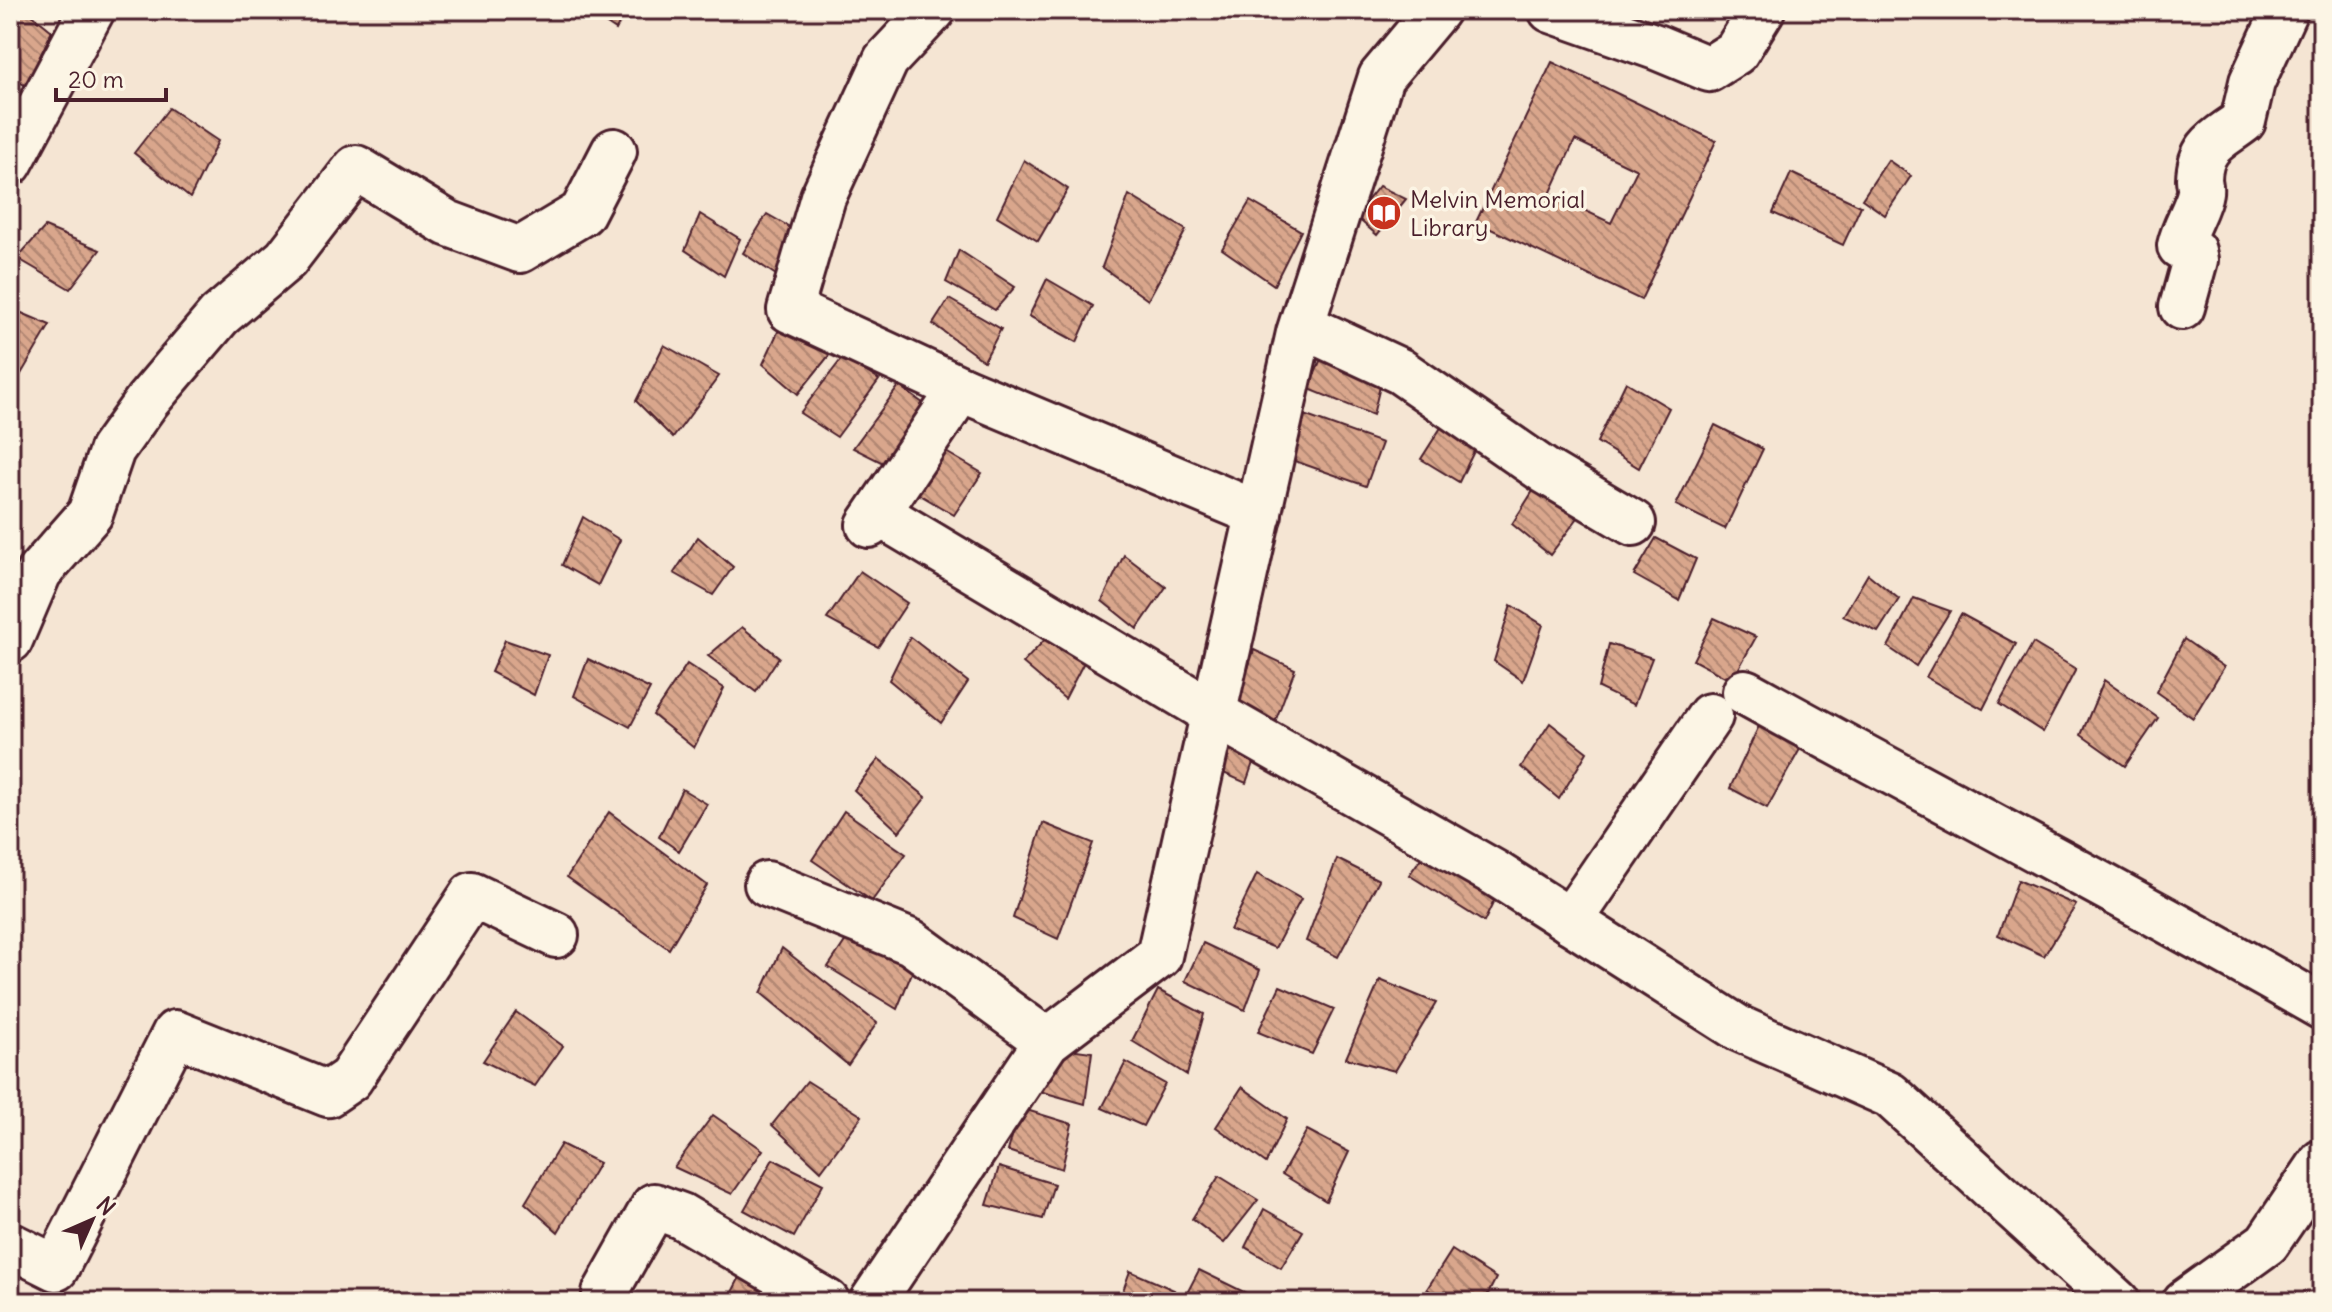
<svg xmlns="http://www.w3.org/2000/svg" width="2332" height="1312" viewBox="0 0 2332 1312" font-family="Delius,sans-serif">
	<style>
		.building { fill: url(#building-back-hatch); stroke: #4a1f2b; stroke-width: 2; fill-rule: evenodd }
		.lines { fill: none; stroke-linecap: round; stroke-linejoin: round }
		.minor-casing { stroke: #4a1f2b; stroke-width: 50 }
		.minor { stroke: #fcf5e5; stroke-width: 44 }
		.labels { text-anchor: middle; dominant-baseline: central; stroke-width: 7; stroke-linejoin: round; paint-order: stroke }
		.poi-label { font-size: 24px; fill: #4a1f2b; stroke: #fcf5e5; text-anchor: start }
	</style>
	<defs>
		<pattern id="building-back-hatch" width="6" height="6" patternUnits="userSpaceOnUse" patternTransform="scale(2)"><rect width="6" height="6" fill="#d9a68c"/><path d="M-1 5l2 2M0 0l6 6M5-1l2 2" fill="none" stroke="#b28773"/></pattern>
	</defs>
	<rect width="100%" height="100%" fill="#f5e5d3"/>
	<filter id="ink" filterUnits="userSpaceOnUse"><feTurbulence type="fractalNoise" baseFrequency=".0125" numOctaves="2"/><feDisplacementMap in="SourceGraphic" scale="16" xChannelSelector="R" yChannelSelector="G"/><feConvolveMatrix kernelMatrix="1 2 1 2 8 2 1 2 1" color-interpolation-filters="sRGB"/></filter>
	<g filter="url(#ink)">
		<g class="building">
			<path d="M10,10H26L52,31L26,86L10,76Z"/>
			<path d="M586,10H626L616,30Z"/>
			<path d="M1552,62L1716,141L1641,300L1476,222ZM1575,140L1637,170L1611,223L1550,194Z"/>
			<path d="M169,108L218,141L190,198L134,153Z"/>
			<path d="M1024,160L1068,189L1038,241L997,216Z"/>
			<path d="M1888,160L1911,176L1885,215L1862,199Z"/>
			<path d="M1791,173L1861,206L1843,245L1773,213Z"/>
			<path d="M1379,186L1406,199L1377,235L1355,216Z"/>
			<path d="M1129,195L1186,230L1148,300L1102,267Z"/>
			<path d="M1250,201L1301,231L1274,285L1222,249Z"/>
			<path d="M700,214L740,239L724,276L685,250Z"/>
			<path d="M767,214L800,233L782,279L743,253Z"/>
			<path d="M45,227L100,250L70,289L17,258Z"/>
			<path d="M959,250L1015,287L995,310L946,282Z"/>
			<path d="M1047,279L1093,306L1077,342L1029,316Z"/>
			<path d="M949,299L1001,329L984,361L933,324Z"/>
			<path d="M10,308L50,325L14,386L10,384Z"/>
			<path d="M782,323L831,353L798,394L763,364Z"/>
			<path d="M664,345L719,376L673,438L636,401Z"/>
			<path d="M1324,351L1383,374L1373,415L1309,389Z"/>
			<path d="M843,357L879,380L837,437L800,413Z"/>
			<path d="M1626,382L1669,408L1639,468L1597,442Z"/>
			<path d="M899,386L927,406L889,466L853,448Z"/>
			<path d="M1301,414L1382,443L1366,486L1292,460Z"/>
			<path d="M1447,418L1479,441L1459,482L1421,459Z"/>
			<path d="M1715,425L1763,449L1725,529L1676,505Z"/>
			<path d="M934,445L982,473L954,515L905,486Z"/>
			<path d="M1540,480L1583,511L1550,555L1512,524Z"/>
			<path d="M583,517L620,540L598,585L562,565Z"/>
			<path d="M698,537L733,567L713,595L674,573Z"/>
			<path d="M1656,538L1696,559L1679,600L1634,575Z"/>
			<path d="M1124,555L1166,587L1137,629L1102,601Z"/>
			<path d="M860,571L907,603L878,647L827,619Z"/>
			<path d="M1868,574L1899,599L1878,632L1843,616Z"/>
			<path d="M1914,598L1950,611L1916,666L1888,647Z"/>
			<path d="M1511,605L1543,625L1523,681L1494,661Z"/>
			<path d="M1961,614L2016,644L1983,709L1926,677Z"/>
			<path d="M1714,618L1756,637L1732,681L1693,660Z"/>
			<path d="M742,627L779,657L756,692L708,656Z"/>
			<path d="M1049,635L1085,660L1065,699L1023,663Z"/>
			<path d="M910,637L968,682L941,723L889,680Z"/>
			<path d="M2184,639L2224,667L2193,718L2156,692Z"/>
			<path d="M505,640L548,655L534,695L491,672Z"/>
			<path d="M2033,643L2076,669L2043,732L1999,704Z"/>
			<path d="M1609,644L1652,658L1634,705L1598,688Z"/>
			<path d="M1254,650L1295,669L1275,722L1236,706Z"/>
			<path d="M588,659L650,689L630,727L574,696Z"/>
			<path d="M687,664L724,688L694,748L653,715Z"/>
			<path d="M2104,680L2158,718L2125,766L2081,735Z"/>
			<path d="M1764,715L1804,742L1767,808L1730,788Z"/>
			<path d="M1550,723L1587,752L1559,799L1521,767Z"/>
			<path d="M1232,743L1257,751L1246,783L1219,771Z"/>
			<path d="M879,759L926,797L899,832L854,790Z"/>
			<path d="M682,789L707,804L679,851L659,837Z"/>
			<path d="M844,811L906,854L872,901L812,860Z"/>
			<path d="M609,812L707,885L669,949L567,877Z"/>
			<path d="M1043,823L1093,843L1058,939L1013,918Z"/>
			<path d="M1427,850L1494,901L1484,922L1409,875Z"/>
			<path d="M1337,859L1379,880L1338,957L1306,941Z"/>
			<path d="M1257,874L1301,899L1275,948L1230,930Z"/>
			<path d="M2018,880L2076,905L2044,956L1998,935Z"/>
			<path d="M850,934L916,963L897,1009L828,967Z"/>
			<path d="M1203,943L1260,970L1245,1010L1185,981Z"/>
			<path d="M782,948L877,1023L848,1065L761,993Z"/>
			<path d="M1380,980L1436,1003L1395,1071L1346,1058Z"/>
			<path d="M1280,986L1334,1009L1312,1054L1258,1032Z"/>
			<path d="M1158,990L1204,1014L1187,1075L1132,1041Z"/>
			<path d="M516,1012L563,1046L535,1086L483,1061Z"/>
			<path d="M1061,1048L1092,1052L1085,1104L1039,1091Z"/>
			<path d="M1126,1062L1165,1084L1143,1126L1102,1108Z"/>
			<path d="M807,1081L862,1116L821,1171L772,1125Z"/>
			<path d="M1242,1087L1287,1119L1266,1163L1216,1127Z"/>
			<path d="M1020,1108L1072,1124L1062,1169L1008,1151Z"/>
			<path d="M713,1115L763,1150L732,1194L674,1167Z"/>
			<path d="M1307,1130L1349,1152L1326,1201L1282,1174Z"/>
			<path d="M561,1144L599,1163L558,1232L525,1203Z"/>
			<path d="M773,1159L823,1184L794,1237L744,1210Z"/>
			<path d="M999,1167L1054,1184L1043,1219L987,1205Z"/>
			<path d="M1219,1176L1258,1200L1224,1243L1192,1219Z"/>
			<path d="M1264,1209L1303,1231L1281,1268L1245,1247Z"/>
			<path d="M1452,1250L1496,1278L1484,1302H1449L1427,1289Z"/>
			<path d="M746,1265L796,1302H727Z"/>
			<path d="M1199,1270L1254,1297L1251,1302H1201L1186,1295Z"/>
			<path d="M1130,1271L1174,1290L1168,1302H1119Z"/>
			<path d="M1402,1292L1419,1302H1398Z"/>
		</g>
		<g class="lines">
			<g class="minor-casing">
				<g id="minor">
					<path d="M933,10L886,60L823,197L790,310L961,389L1259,514"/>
					<path d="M1551,10L1656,47L1709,69L1736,52L1762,10"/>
					<path d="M10,163L92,10"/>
					<path d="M2182,307L2195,260L2193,251L2180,246C2184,227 2198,207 2200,192C2201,187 2199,183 2199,179C2200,144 2220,139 2243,121L2252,82L2285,10"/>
					<path d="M1303,326L1400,371L1545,471L1633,523"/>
					<path d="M878,513L1215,714L1495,873L1738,1028L1890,1095L2117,1302"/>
					<path d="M869,525L961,389"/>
					<path d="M10,640L39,572L90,514L112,450L147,401L219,316L286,259L356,168L447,223L520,250L582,213L614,151"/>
					<path d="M1745,692C1937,798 2132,898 2322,1007"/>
					<path d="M767,884L911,942L1047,1041"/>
					<path d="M1570,921L1710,716"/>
					<path d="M10,1245L56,1268L175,1033L328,1094L350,1079L472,895L556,935"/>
					<path d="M605,1293L654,1206L681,1216L827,1302"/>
					<path d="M872,1302L1047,1041L1159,956L1299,333L1381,77L1437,10"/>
					<path d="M2185,1302L2267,1243L2322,1162"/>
				</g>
			</g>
			<use href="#minor" class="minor"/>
		</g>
	</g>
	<defs>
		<g id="library-disc" transform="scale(1.8)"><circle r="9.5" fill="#c8321e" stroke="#fcf5e5"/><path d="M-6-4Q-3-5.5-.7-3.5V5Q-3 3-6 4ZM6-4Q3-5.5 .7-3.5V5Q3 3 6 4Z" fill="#fff"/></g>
	</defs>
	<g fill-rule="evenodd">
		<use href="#library-disc" x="1384" y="213"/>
	</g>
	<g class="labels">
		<g class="poi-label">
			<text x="1410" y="199">Melvin Memorial<tspan x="1410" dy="28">Library</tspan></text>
		</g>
	</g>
	<rect width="2332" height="1312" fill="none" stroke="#fcf5e5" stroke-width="40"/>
	<rect x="20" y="20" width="2292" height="1272" fill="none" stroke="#4a1f2b" stroke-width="3" filter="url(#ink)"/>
	<g transform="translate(92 1220) rotate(45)" stroke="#fcf5e5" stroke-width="6" paint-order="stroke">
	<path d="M0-6L14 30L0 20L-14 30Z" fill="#4a1f2b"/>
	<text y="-12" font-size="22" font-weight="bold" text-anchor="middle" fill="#4a1f2b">N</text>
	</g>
	<path d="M56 88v12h110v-12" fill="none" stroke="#4a1f2b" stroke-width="4"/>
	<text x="68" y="88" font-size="24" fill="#4a1f2b" stroke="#fcf5e5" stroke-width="6" paint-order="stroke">20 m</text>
</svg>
